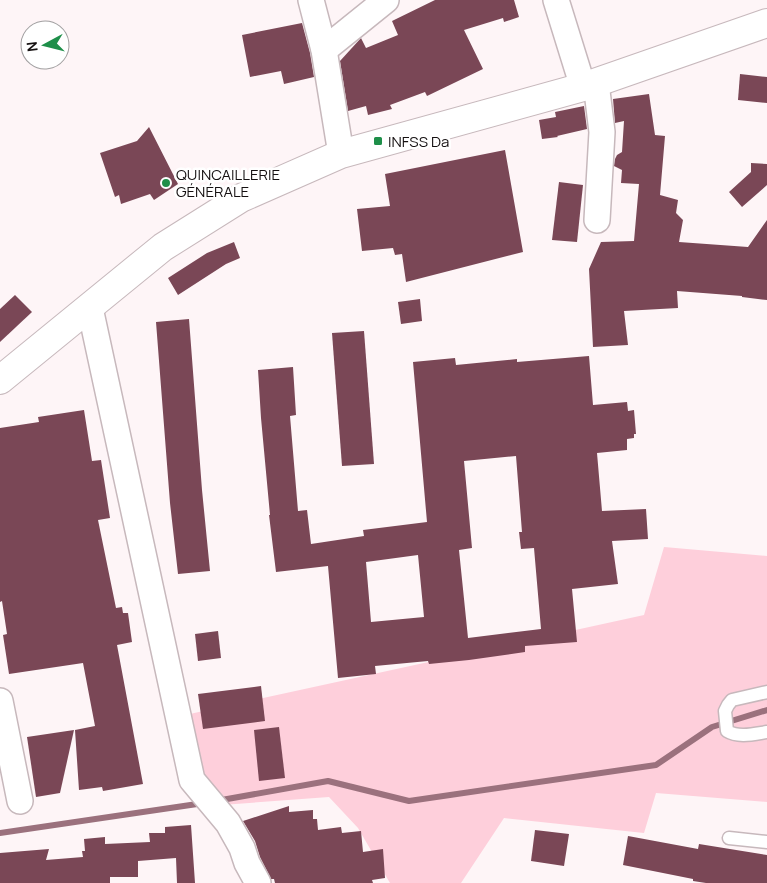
<svg xmlns="http://www.w3.org/2000/svg" width="767" height="883" viewBox="0 0 767 883" font-family="Manrope,sans-serif">
	<style>
		.green { fill: #fecfdb }
		.lines { fill: none; stroke-linecap: round; stroke-linejoin: round }
		.stream { stroke: #9b717d; stroke-width: 6 }
		.building { fill: #7a4756; fill-rule: evenodd }
		.lane-casing { stroke: #c7b8bc; stroke-width: 15 }
		.street-casing { stroke: #c7b8bc; stroke-width: 28 }
		.secondary-casing { stroke: #c7b8bc; stroke-width: 30 }
		.lane { stroke: #fff; stroke-width: 12 }
		.street { stroke: #fff; stroke-width: 25 }
		.secondary { stroke: #fff; stroke-width: 28 }
		.poi-dot { fill: #1e8f49; stroke: #fff; stroke-width: 2 }
		.labels { text-anchor: middle; dominant-baseline: central; stroke-width: 5; stroke-linejoin: round; paint-order: stroke }
		.poi-label { font-size: 15px; fill: #151011; stroke: #fff; text-anchor: start }
	</style>
	<rect width="100%" height="100%" fill="#fef5f7"/>
	<path class="green" d="M664,547L767,556V802L656,793L644,833L504,818L461,883H390L358,828L329,797L222,805L190,781L176,717L644,615Z"/>
	<g class="lines">
		<g class="stream">
			<path d="M216,801L328,781L409,801L656,765L712,727L767,710"/>
			<path d="M0,833L204,803"/>
		</g>
	</g>
	<g class="building">
		<path d="M435,0H514L519,17L504,22L503,18L464,30L483,69L427,96L425,92L390,105L392,109L368,115L366,106L348,111L340,61L361,38L366,48L398,35L392,21Z"/>
		<path d="M302,23L310,53L314,77L284,84L281,71L250,77L242,35Z"/>
		<path d="M740,74L767,77V103L738,100Z"/>
		<path d="M649,94L655,135L665,136L660,195L678,200L676,213L683,220L679,242L748,247L767,220V300L742,297V296L677,291L678,308L624,311L628,345L593,347L589,269L601,242L634,241L639,184L621,183L622,170L614,166L615,159L617,155L622,152L624,121L615,123L613,99Z"/>
		<path d="M584,106L587,129L557,136L558,137L542,139L539,120L556,117L555,112Z"/>
		<path d="M149,127L178,184L154,200L150,194L121,204L119,195L115,197L100,153L137,141Z"/>
		<path d="M505,150L523,252L406,282L402,254L395,255L393,248L362,251L357,209L390,206L385,174Z"/>
		<path d="M751,163L767,164V185L742,207L729,192L751,172Z"/>
		<path d="M559,182L583,185L577,242L552,240Z"/>
		<path d="M234,242L240,258L226,264L178,295L168,278L207,253Z"/>
		<path d="M15,295L32,312L0,342V309Z"/>
		<path d="M420,299L422,321L401,324L398,302Z"/>
		<path d="M189,319L202,490L210,571L178,574L170,503L156,322Z"/>
		<path d="M364,331L374,464L342,466L332,333Z"/>
		<path d="M589,356L593,405L627,402L628,411L634,410L636,434H634V438L627,439V450L597,453L602,511L646,509L648,539L612,541L618,584L572,589L577,642L525,646V652L469,660L429,664L428,661L375,666L376,674L338,678L328,566L276,572L269,515H270L261,418L258,370L293,367L296,415L290,416L298,511L307,510L311,544L364,536L363,530L427,522L413,362L455,358L456,365L517,359V362ZM516,456L522,532H519L521,549L534,548L541,629L468,638L459,550L472,548L464,461ZM418,555L424,617L371,622L366,562Z"/>
		<path d="M84,410L92,461L101,460L110,518L98,520L116,608L122,607L123,613H128L132,642L117,645L143,784L103,791L102,787L79,790L75,730L95,726L83,663L9,674L3,635L7,634L2,601L0,602V428L39,422L38,417Z"/>
		<path d="M218,631L221,658L198,661L195,634Z"/>
		<path d="M261,686L265,721L203,729L198,694Z"/>
		<path d="M279,727L285,778L259,781L254,730Z"/>
		<path d="M74,730L60,793L36,797L27,737Z"/>
		<path d="M289,806V812L313,810V819H317L318,830L341,827L342,833L361,831L363,852L383,849L385,878L372,880L373,883H275L274,879H271L260,857L255,841L243,821Z"/>
		<path d="M191,825L195,883H177L176,858L138,861V877H110V883H0V853L49,849L46,860L83,857L82,851H85L84,839L105,837V844L150,842L149,833H165V827Z"/>
		<path d="M535,830L569,834L564,866L531,861Z"/>
		<path d="M628,836L698,849L699,844L767,855V883H706L693,881V879L623,865Z"/>
	</g>
	<g class="lines">
		<g class="lane-casing">
			<g id="lane">
				<path d="M767,692L732,700L728,705L725,711L727,731C738,738 754,734 767,732"/>
				<path d="M729,838L767,842"/>
			</g>
		</g>
		<g class="street-casing">
			<g id="street">
				<path d="M311,0L324,50L341,154"/>
				<path d="M556,0L583,87"/>
				<path d="M324,50L386,0"/>
				<path d="M596,83L602,132L597,220"/>
				<path d="M90,308L192,780L228,823L242,848L247,863L258,883"/>
				<path d="M0,701L20,801"/>
			</g>
		</g>
		<g class="secondary-casing">
			<path id="secondary" d="M0,380L163,247L241,198L341,154L583,87L767,23"/>
		</g>
		<use href="#lane" class="lane"/>
		<use href="#street" class="street"/>
		<use href="#secondary" class="secondary"/>
	</g>
	<g class="poi-dot">
		<rect x="373" y="136" width="10" height="10" rx="2.5"/>
		<circle cx="166" cy="183" r="5"/>
	</g>
	<g class="labels">
		<g class="poi-label">
			<text x="388" y="141">INFSS Da</text>
			<text x="176" y="174">QUINCAILLERIE<tspan x="176" dy="17">GÉNÉRALE</tspan></text>
		</g>
	</g>
	<g transform="translate(45 45) rotate(263)"><circle r="24" fill="#ffffff" stroke="#a19fa0"/>
	<path d="M0-4L9 19L0 12L-9 19Z" fill="#1e8f49"/>
	<text y="-8" font-size="14" font-weight="bold" text-anchor="middle" fill="#151011">N</text>
	</g>
</svg>
